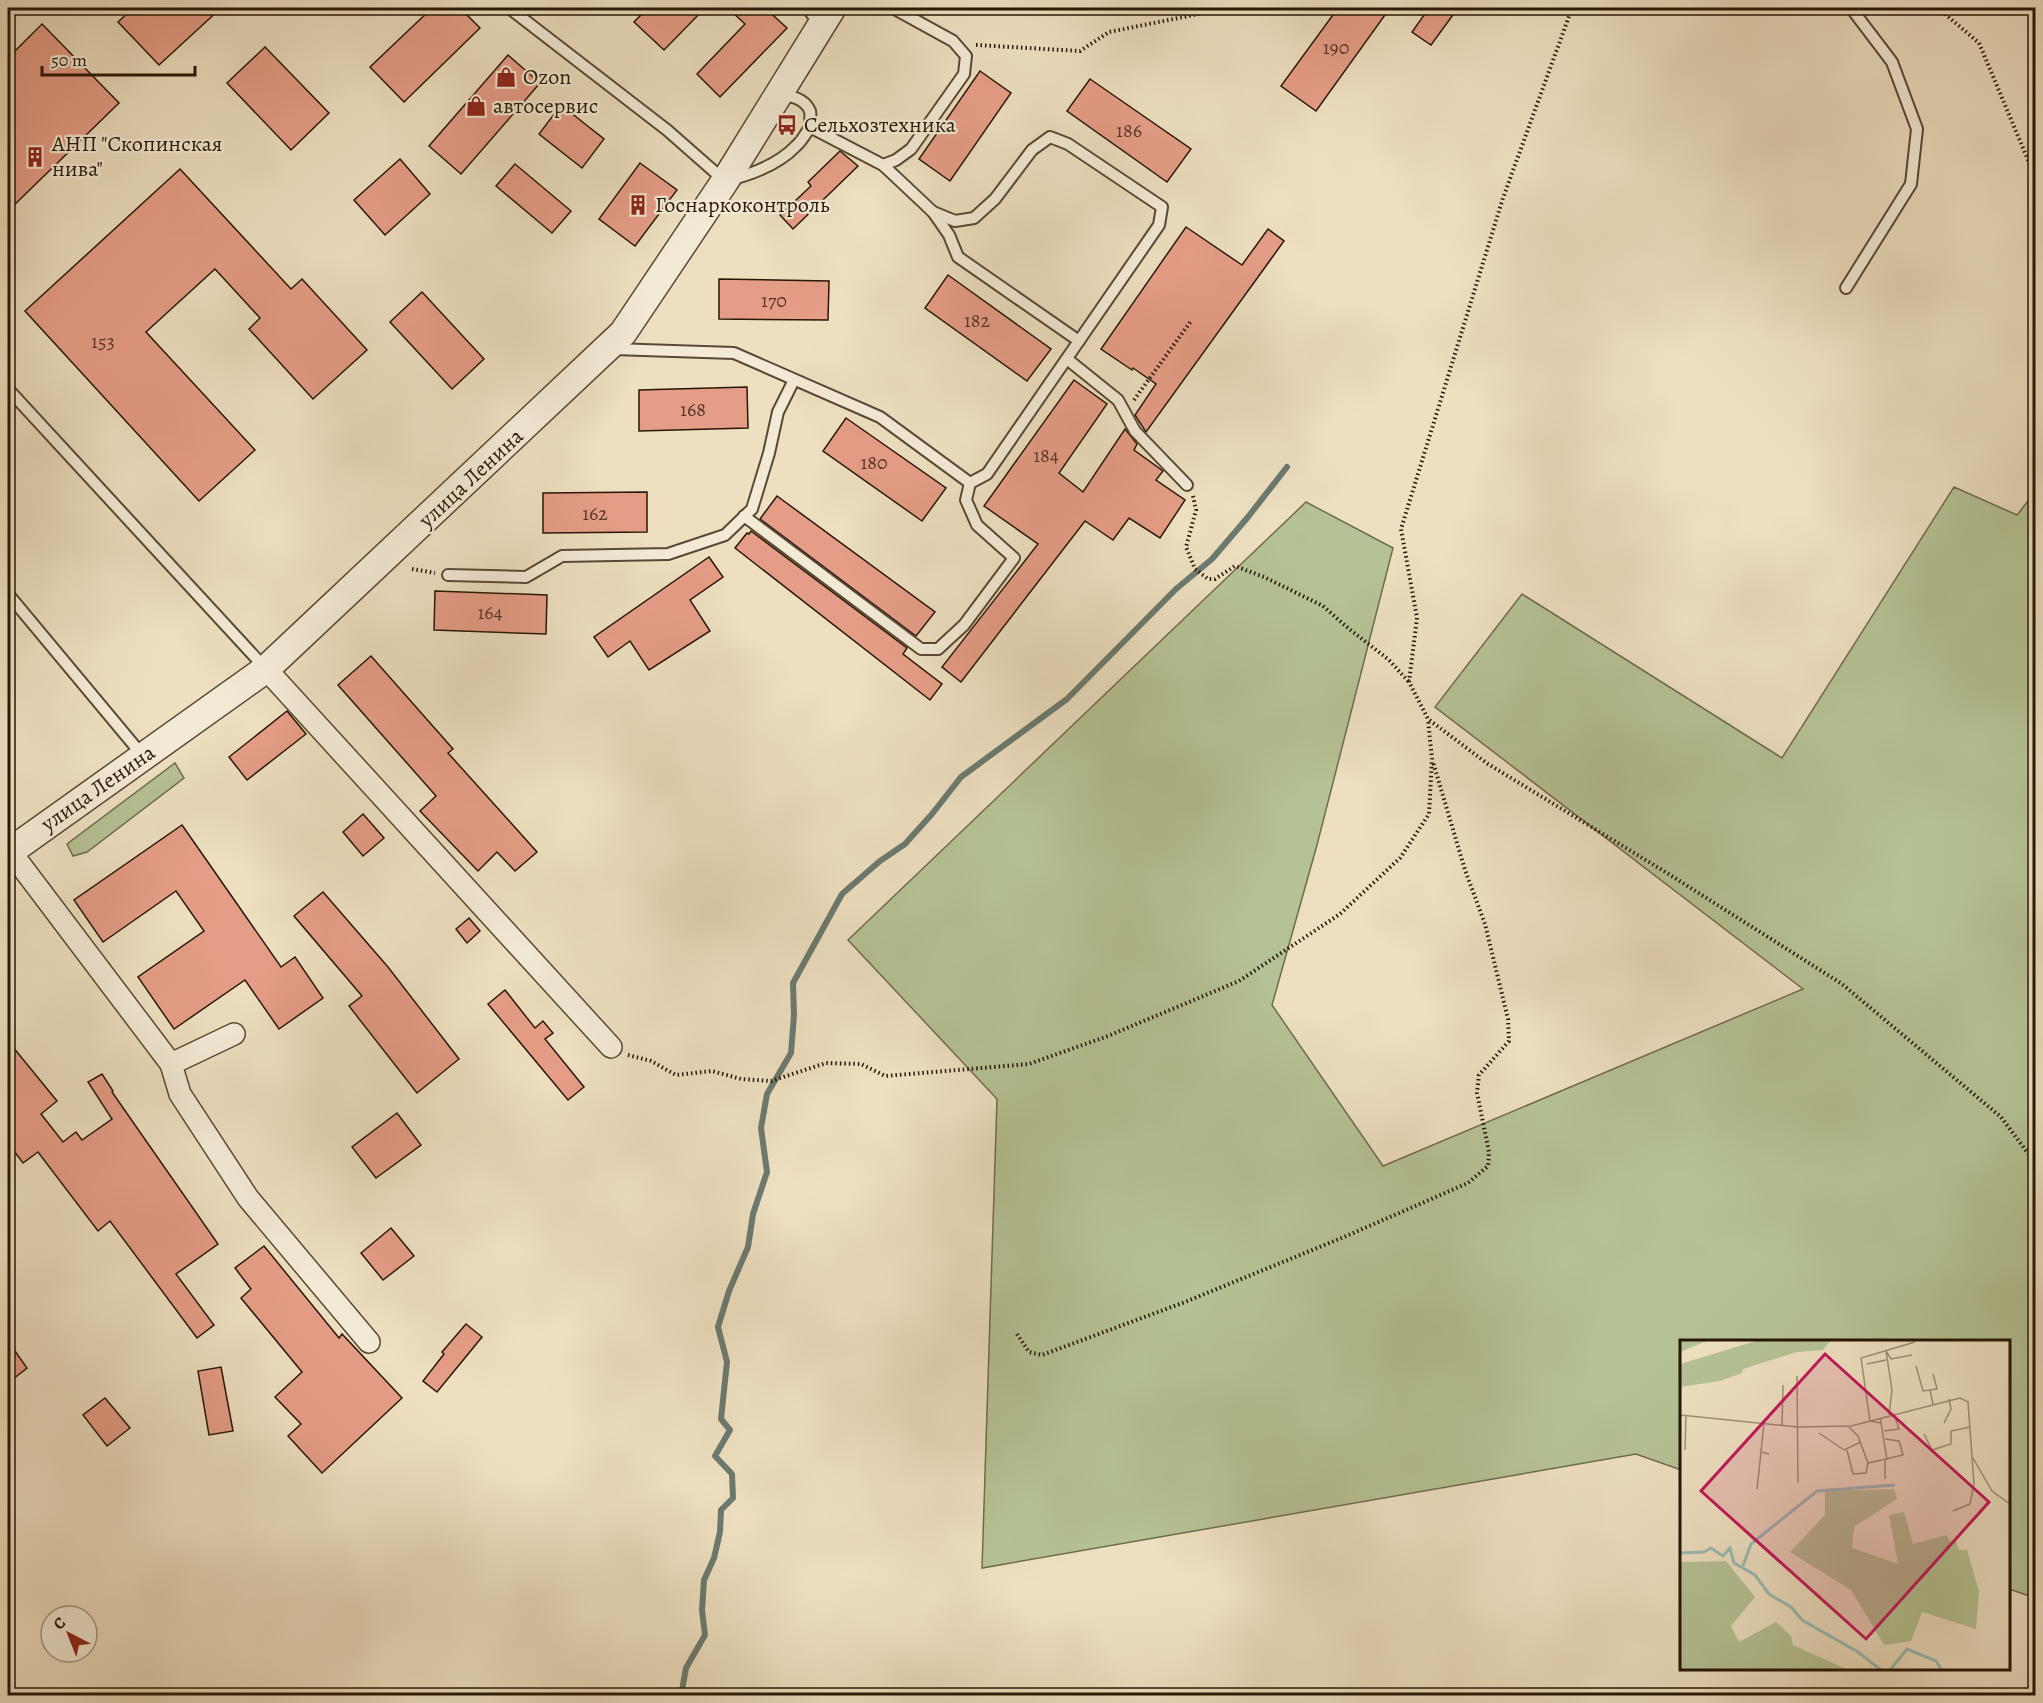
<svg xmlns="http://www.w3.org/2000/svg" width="2043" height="1703" viewBox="0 0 2043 1703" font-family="Alegreya,serif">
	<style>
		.green { fill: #b5c295; stroke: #6e6c4d; stroke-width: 1.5 }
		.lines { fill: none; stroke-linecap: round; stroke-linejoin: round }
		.stream { stroke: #6b7a6f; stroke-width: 6 }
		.building { fill: #e69d87; stroke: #271705; stroke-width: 1.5 }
		.service-casing { stroke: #584934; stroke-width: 14 }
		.minor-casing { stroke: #584934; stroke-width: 24 }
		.tertiary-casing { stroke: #584934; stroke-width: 30 }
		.path { stroke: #271705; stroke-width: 4; stroke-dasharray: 1.5 3; stroke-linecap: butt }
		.service { stroke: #f3ead6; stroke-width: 10 }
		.minor { stroke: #f3ead6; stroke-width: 21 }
		.tertiary { stroke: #f3ead6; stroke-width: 27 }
		.labels { text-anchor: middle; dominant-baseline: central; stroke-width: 4.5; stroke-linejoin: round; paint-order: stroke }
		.number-label { font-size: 20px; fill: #573826 }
		.poi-label { font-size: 22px; fill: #271705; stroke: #f3ead6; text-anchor: start }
		.street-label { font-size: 22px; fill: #271705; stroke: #f3ead6 }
		.inset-river { fill: none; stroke: #99bcb5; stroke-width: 3 }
		.inset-road { fill: none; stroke: #9e8f75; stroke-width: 1.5 }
		.view { fill: #c2185b; fill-opacity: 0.15; stroke: #c2185b; stroke-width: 3 }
		.inset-edge { fill: none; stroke: #271705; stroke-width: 3 }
	</style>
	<rect width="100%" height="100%" fill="#eddfc0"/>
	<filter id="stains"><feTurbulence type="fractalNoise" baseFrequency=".00333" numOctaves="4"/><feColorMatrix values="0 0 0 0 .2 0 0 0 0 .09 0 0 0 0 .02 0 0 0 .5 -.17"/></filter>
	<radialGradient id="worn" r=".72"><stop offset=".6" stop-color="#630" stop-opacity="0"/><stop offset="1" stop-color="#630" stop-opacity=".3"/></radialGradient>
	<g class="green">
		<path d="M1954,487L2017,515L2035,492V1598L2009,1589L2008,1342H1682L1681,1470L1636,1454L982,1568L997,1099L848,940L1306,502L1393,548L1317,845L1272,1005L1383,1166L1803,989L1435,707L1522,594L1782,758Z"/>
		<path d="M175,763L184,778L87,852L73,856L67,844Z"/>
	</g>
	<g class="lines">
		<path class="stream" d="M681,1696L686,1668L705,1635L702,1610L704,1580L714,1558L720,1532L721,1510L733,1498L732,1474L715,1456L730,1430L721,1419L727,1362L718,1327L729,1291L748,1247L753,1214L767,1172L761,1128L767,1094L791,1053L794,1015L793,983L842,894L880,861L905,844L932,814L961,777L1067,699L1176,589L1212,559L1248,517L1287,467"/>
	</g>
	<g class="building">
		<path d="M133,8H221L159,65L118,22Z"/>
		<path d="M432,8H460L480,28L404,102L370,67Z"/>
		<path d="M648,8H705L664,50L634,22Z"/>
		<path d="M728,8H765L787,28L720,97L697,74L745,24Z"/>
		<path d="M1338,8H1390L1316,111L1281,86Z"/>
		<path d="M1429,8H1458L1431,45L1412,32Z"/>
		<path d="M42,24L119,103L8,211V58Z"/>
		<path d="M265,47L329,113L291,150L227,83Z"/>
		<path d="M508,55L540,83L461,174L429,146Z"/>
		<path d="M980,71L1011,93L950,181L919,159Z"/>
		<path d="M1090,79L1191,149L1167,182L1067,111Z"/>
		<path d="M561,105L604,139L582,168L539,134Z"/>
		<path d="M840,151L858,166L793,229L780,215L811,186L808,182Z"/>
		<path d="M400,159L430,194L385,235L354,200Z"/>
		<path d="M640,163L677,190L635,246L599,219Z"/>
		<path d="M515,164L571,211L552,233L496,186Z"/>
		<path d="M180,169L291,289L302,279L367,350L313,399L249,329L260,318L215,269L146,332L255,450L199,501L25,311Z"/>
		<path d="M1186,227L1242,265L1268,229L1284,241L1146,432L1135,415L1156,384L1133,368L1132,370L1101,349Z"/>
		<path d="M948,275L1051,349L1027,381L925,308Z"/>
		<path d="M719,279L829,281L828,320L719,319Z"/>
		<path d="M422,292L484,359L452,389L390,322Z"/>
		<path d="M1074,380L1107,404L1059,473L1083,492L1125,429L1137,444L1134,450L1163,471L1156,480L1185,500L1160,538L1129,518L1113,540L1085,521L961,682L942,667L1038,544L984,506Z"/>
		<path d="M747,387L748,428L639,431V390Z"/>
		<path d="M846,418L946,488L922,521L823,451Z"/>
		<path d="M647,492V532L543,533V493Z"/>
		<path d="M777,496L935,612L916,636L760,519Z"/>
		<path d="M751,531L907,648L903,654L942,684L930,700L735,548L747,533L749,534Z"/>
		<path d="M709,557L723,577L690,600L710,631L649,670L630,641L608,657L594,637Z"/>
		<path d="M435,591L547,595L546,634L434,630Z"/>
		<path d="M371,656L453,749L448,753L537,852L515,871L497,852L478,871L420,811L436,796L338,685Z"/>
		<path d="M287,711L306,734L247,780L229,757Z"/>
		<path d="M363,814L384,838L363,856L343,832Z"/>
		<path d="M182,825L281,967L295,957L323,998L279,1029L245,980L174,1029L138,977L204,931L176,891L103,942L74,900Z"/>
		<path d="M323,892L388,967L459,1059L417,1093L349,1006L362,996L294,916Z"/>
		<path d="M469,918L480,931L467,943L456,929Z"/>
		<path d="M505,990L535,1028L543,1021L553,1033L545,1039L584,1087L568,1100L488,1004Z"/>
		<path d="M8,1041L57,1101L41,1114L63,1142L76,1132L82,1140L112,1119L88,1082L102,1074L113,1091L112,1092L218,1244L176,1274L214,1325L197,1338L110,1221L98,1231L38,1152L23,1163L8,1143Z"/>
		<path d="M397,1113L421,1145L376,1178L352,1147Z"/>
		<path d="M391,1228L414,1256L383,1280L361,1253Z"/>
		<path d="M264,1246L339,1338L342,1334L402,1398L322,1473L288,1436L301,1424L275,1397L302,1372L241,1298L251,1289L235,1268Z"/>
		<path d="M466,1324L482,1337L437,1392L423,1381L444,1354L442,1352Z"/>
		<path d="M8,1341L27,1368L8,1383Z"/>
		<path d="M221,1367L233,1431L209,1435L198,1371Z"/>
		<path d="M105,1398L130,1428L107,1446L83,1415Z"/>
	</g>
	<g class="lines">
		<g class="service-casing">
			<g id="service">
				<path d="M509,8L667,130L725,181C750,175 778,165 796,146C802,141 806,133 810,127C810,123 811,116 810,111C805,99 790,94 779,97"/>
				<path d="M807,8L820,24"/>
				<path d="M810,127L883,165L933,212L949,235L958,257L1079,341"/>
				<path d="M883,165L896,160L911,149L964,74L966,56L953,41L893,8"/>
				<path d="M1846,288L1911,184L1917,129L1892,62L1851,8"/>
				<path d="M613,349L734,353L880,417L970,483L987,474L1159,225L1162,207L1068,144L1050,137L1032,150L995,199L974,218L955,221L933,212"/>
				<path d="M1067,359L1118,400L1135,431L1187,485"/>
				<path d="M8,389L266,669"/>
				<path d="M744,516L921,649H938L964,625L1014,558L977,525L966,500L970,483"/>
				<path d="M448,575L526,577L562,556L668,554L725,535L752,509L769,453L778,412L794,380"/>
				<path d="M8,594L143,756"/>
			</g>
		</g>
		<g class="minor-casing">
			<g id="minor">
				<path d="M266,669L611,1047"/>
				<path d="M10,851L171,1064L234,1034"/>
				<path d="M171,1064L180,1094L248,1198L369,1342"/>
			</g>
		</g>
		<g class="tertiary-casing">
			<path id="tertiary" d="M8,853L266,669L623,333L725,181L832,8"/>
		</g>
		<g class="path">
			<path d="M1572,8L1503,198L1401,529L1417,618L1409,682L1428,719L1488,764L1667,873L1842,984L2001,1117L2036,1164"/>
			<path d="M1938,8L1979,43L2036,179"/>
			<path d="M976,45L1080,51L1109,32L1228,8"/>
			<path d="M1134,400L1191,321"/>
			<path d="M1193,496L1196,510L1186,547L1195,569L1208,579H1215L1235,566L1264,577L1323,606L1348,628L1389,660L1409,682"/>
			<path d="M412,569L435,573"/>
			<path d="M628,1055L651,1061L676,1075L712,1071L741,1079L771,1081L826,1063L861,1064L885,1076L1029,1064L1108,1036L1239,981L1340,914L1400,858L1429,814L1432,759L1428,720"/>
			<path d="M1017,1334L1029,1352L1042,1355L1185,1302L1344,1237L1468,1183L1488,1166L1489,1152L1477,1093L1479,1075L1509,1041L1508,1019L1485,924L1465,870L1433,762"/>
		</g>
		<use href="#service" class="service"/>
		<use href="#minor" class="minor"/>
		<use href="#tertiary" class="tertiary"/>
	</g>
	<defs>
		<g id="shop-bare" transform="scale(1.62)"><path d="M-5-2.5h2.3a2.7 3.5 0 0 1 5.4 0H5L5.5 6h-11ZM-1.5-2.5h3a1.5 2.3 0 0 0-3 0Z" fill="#8f2418" stroke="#f3ead6" stroke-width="2.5" paint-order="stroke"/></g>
		<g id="bus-bare" transform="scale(1.62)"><path d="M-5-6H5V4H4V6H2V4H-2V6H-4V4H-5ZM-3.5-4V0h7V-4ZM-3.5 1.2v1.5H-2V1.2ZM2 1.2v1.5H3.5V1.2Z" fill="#8f2418" stroke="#f3ead6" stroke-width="2.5" paint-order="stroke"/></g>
		<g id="building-bare" transform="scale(1.62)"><path d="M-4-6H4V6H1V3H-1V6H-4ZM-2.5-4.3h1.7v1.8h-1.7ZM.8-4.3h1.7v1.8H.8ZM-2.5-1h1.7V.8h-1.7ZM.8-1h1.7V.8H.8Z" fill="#8f2418" stroke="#f3ead6" stroke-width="2.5" paint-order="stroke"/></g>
	</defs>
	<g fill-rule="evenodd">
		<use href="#shop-bare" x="506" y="77"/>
		<use href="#shop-bare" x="476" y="106"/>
		<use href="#bus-bare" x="787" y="125"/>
		<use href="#building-bare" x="35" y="157"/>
		<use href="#building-bare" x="638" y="205"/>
	</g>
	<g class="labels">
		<g class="number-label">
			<text x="1336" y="47">190</text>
			<text x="1129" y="130">186</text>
			<text x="774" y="300">170</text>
			<text x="977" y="320">182</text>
			<text x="103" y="341">153</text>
			<text x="693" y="409">168</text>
			<text x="1046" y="455">184</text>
			<text x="874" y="462">180</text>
			<text x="595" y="513">162</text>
			<text x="490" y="612">164</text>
		</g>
		<g class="poi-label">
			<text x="523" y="77">Ozon</text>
			<text x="493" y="106">автосервис</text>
			<text x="804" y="125">Сельхозтехника</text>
			<text x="52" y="144">АНП "Скопинская<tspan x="52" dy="25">нива"</tspan></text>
			<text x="655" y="205">Госнаркоконтроль</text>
		</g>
		<g class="street-label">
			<text transform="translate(471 478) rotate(-43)">улица Ленина</text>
			<text transform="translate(98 788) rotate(-35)">улица Ленина</text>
		</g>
	</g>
	<g transform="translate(1680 1340)">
		<rect width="330" height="330" fill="#eddfc0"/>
		<path d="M0,0H29L0,12ZM79,0H151L143,10L117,12L63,29L62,33L40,41L0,47V24ZM214,149L217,159L174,187L172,208L218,224L209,175L224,172L233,204L267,195L270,202L276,201L279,210H287L299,251L296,289L242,272L231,301L204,305L171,250L110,212L145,175V151ZM46,221L75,257L51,286L59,302L96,282L111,296L113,305L168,330H0V222Z" fill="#b5c295"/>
		<path class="inset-river" d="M0,213L24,212L31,208L43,216L50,208L54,223L75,235L89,254L111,267L122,280L178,312L201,330M63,226L71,204L137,151L215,145M210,330L227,309L256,321L261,329"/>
		<path class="inset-road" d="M206,11L212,50L209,75M206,11L211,19L232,15M187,24L206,20M236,26L243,51L250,50L253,64M117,36L118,143M250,50L257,49L253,34M0,75L118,87L171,86L280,58L288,62L294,144L290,164L273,171M200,78L201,83L190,81L181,18L235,2M84,83L81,112L89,114M201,83L207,120M264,83L271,69L269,59M102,85L103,45M169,87L178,96L188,123L223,115L219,101L205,99M204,91L219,89L214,74M139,93L164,110L181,102M244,94L252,110L271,104V91L290,87M5,110L6,75M167,110L173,134L186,133L188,123M293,118L312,151L330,164M205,120V139M77,149L81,112"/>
		<path class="view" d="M145,14L309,162L186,299L21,151Z"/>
		<rect width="330" height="330" class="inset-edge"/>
	</g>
	<rect width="2043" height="1703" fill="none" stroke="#eddfc0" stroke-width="30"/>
	<rect x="9" y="9" width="2025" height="1685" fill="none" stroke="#271705" stroke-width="3"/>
	<rect x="15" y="15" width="2013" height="1673" fill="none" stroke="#271705" stroke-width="1.5"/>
	<g transform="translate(69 1634) rotate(318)"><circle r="28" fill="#f3ead6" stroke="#a19682" stroke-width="1.5"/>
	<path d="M0-4.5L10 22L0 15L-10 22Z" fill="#8f2418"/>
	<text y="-9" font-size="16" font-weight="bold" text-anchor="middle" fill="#271705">С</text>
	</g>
	<path d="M42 66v9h153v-9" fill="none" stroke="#271705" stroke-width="3"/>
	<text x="51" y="66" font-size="18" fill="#271705" stroke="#f3ead6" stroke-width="4.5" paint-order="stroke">50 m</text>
	<rect width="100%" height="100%" filter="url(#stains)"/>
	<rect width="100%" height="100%" fill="url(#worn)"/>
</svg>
